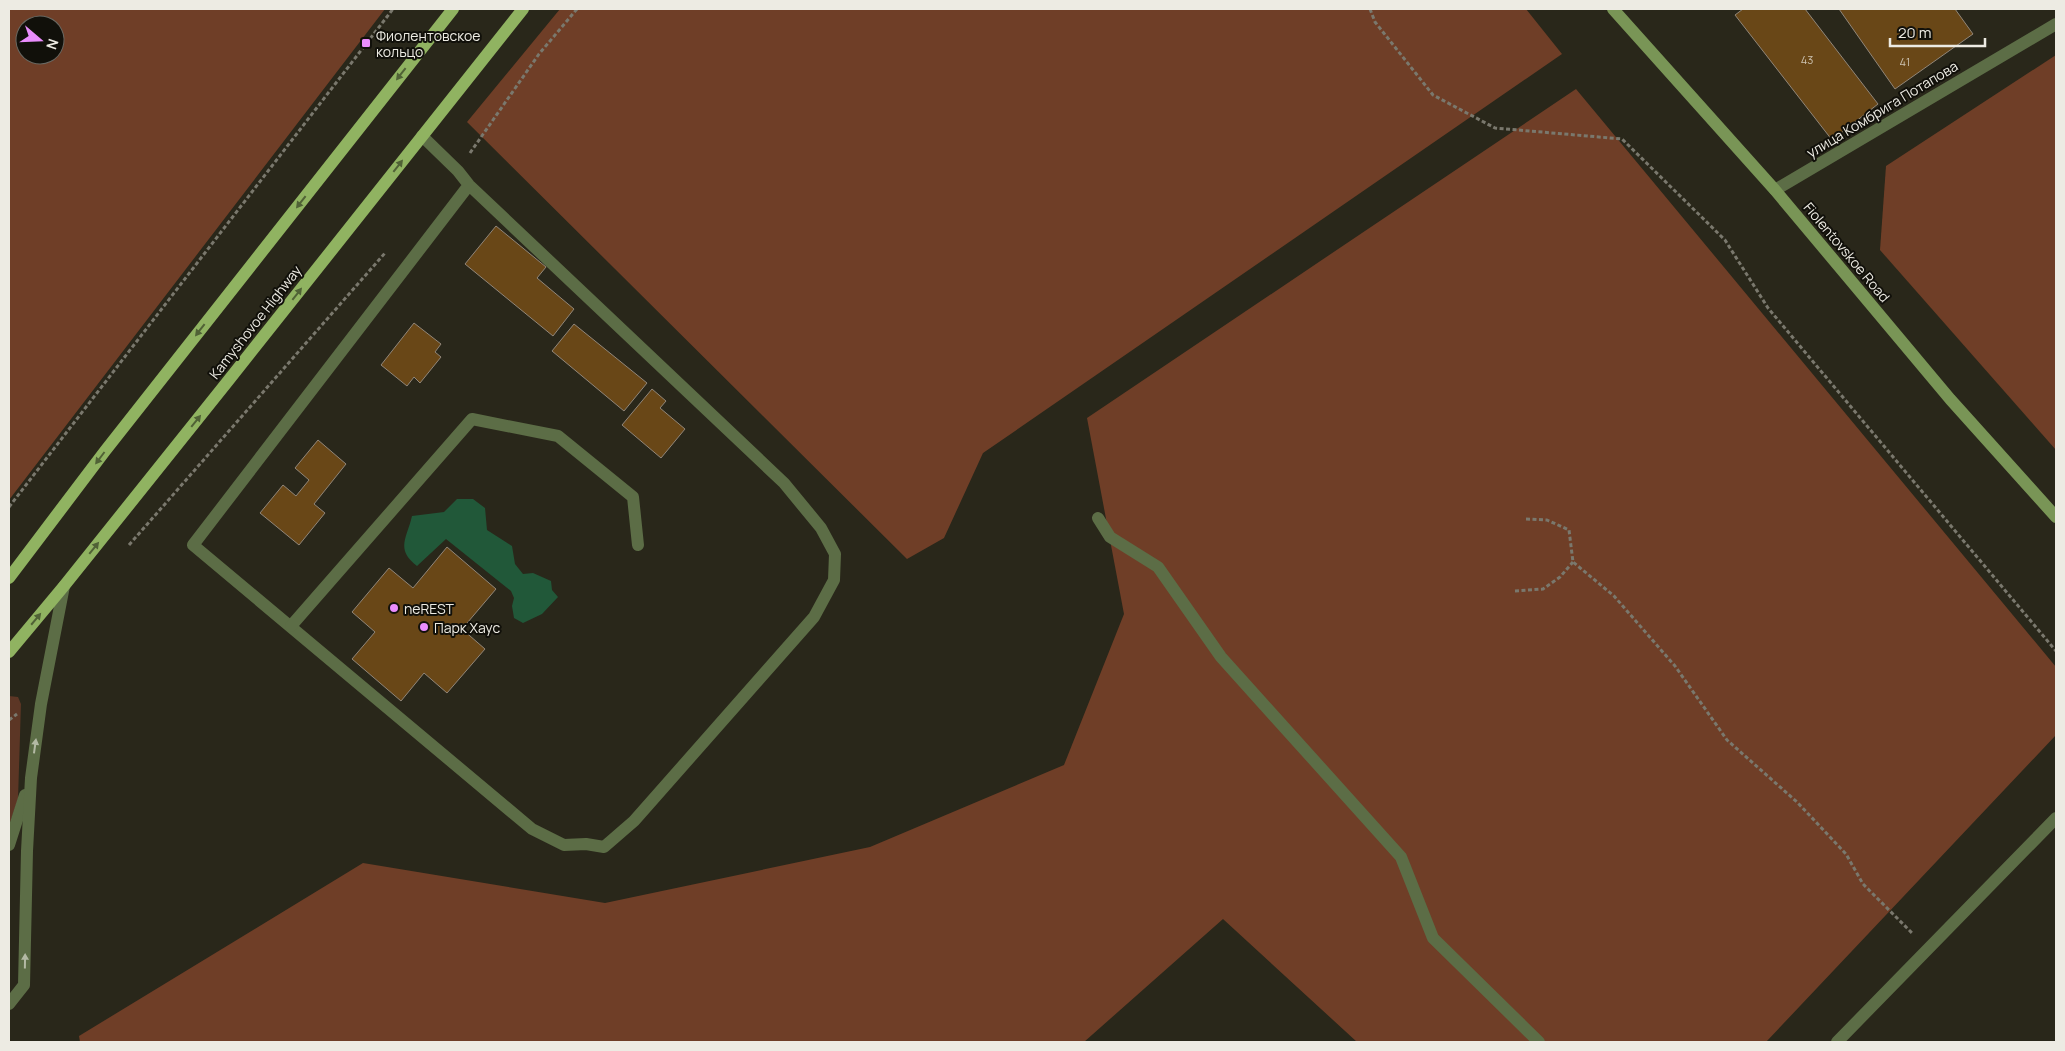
<svg xmlns="http://www.w3.org/2000/svg" width="2065" height="1051" viewBox="0 0 2065 1051" font-family="Manrope,sans-serif">
	<style>
		.green { fill: #5c3625 }
		.forest { fill: #6f3e27; fill-rule: evenodd }
		.water { fill: #215839 }
		.building { fill: #694717; stroke: #918679 }
		.lines { fill: none; stroke-linecap: round; stroke-linejoin: round }
		.path { stroke: #7a786d; stroke-width: 3; stroke-dasharray: 4 2.5; stroke-linecap: butt }
		.lane { stroke: #5c6d46; stroke-width: 12 }
		.street { stroke: #5c6d46; stroke-width: 12 }
		.secondary { stroke: #799556; stroke-width: 12 }
		.primary { stroke: #90b361; stroke-width: 12 }
		.oneway { fill: #506236 }
		.oneway2 { fill: #b3b9a4 }
		.poi-dot { fill: #ea8dfd; stroke: #11100a; stroke-width: 2 }
		.labels { text-anchor: middle; dominant-baseline: central; stroke-width: 4; stroke-linejoin: round; paint-order: stroke }
		.number-label { font-size: 11px; fill: #ccc2b0 }
		.poi-label { font-size: 14px; fill: #edebe3; stroke: #11100a; text-anchor: start }
		.street-label { font-size: 14px; fill: #edebe3; stroke: #11100a }
	</style>
	<rect width="100%" height="100%" fill="#29271a"/>
	<path class="green" d="M9,696L18,697L21,704L18,799L9,826Z"/>
	<g class="forest">
		<path d="M9,9H385L9,500ZM25,25H55V55H25Z"/>
		<path d="M560,9H1526L1562,54L983,453L944,538L907,559L467,122Z"/>
		<path d="M2056,55V450L1880,250L1886,166Z"/>
		<path d="M1576,89L2056,667V735L1766,1042H1357L1223,919L1084,1042H80L79,1036L363,863L605,903L870,847L1064,765L1124,614L1087,418Z"/>
	</g>
	<path class="water" d="M457,499H473L485,508L487,530L512,546L515,564L523,574L533,573L551,581L552,590L558,597L542,614L523,623L514,618L512,606L514,598L511,591L446,539L417,566C395,549 407,538 412,516L444,512Z"/>
	<g class="building">
		<path d="M1743,9H1805L1878,104L1832,140L1735,15Z"/>
		<path d="M1839,9H1955L1973,34L1895,89Z"/>
		<path d="M496,226L546,267L537,278L574,309L553,336L465,264Z"/>
		<path d="M414,323L441,344L435,352L441,357L420,383L414,377L407,386L381,365Z"/>
		<path d="M574,324L647,383L624,411L552,351Z"/>
		<path d="M652,389L666,401L660,408L685,429L661,458L622,425Z"/>
		<path d="M318,440L346,464L314,504L325,513L299,545L260,513L283,485L296,496L309,480L295,468Z"/>
		<path d="M447,547L496,589L462,629L485,649L447,693L424,673L401,701L352,659L375,632L352,612L389,568L413,588Z"/>
	</g>
	<g class="lines">
		<g class="path">
			<path d="M1370,9L1375,22L1433,95L1495,128L1622,139L1725,240L1768,308L2056,651"/>
			<path d="M470,153L539,54L577,9"/>
			<path d="M9,507L393,9"/>
			<path d="M1526,519L1547,520L1569,530L1573,562L1614,596L1675,666L1727,740L1797,802L1846,854L1863,884L1912,933"/>
			<path d="M129,545L385,253"/>
			<path d="M1515,591L1543,589L1560,577L1573,562"/>
			<path d="M9,720L17,714"/>
		</g>
		<g class="lane">
			<path d="M422,136L458,171L469,185L784,483L821,528L835,554L834,580L814,617L634,821L604,847L586,844L564,845L532,829L193,545L469,185"/>
			<path d="M1098,518L1110,537L1158,567L1221,657L1401,857L1433,938L1539,1042"/>
			<path d="M291,626L472,419L558,436L633,497L638,545"/>
			<path d="M9,845L25,795"/>
			<path d="M9,1004L24,985L27,851L31,778L41,704L64,586"/>
			<path d="M1837,1042L2056,818"/>
		</g>
		<path class="street" d="M1775,190L2056,24"/>
		<path class="secondary" d="M1613,9L1775,190L1950,399L2056,517"/>
		<g class="primary">
			<path d="M9,578L105,451L453,9"/>
			<path d="M9,652L64,586L228,381L523,9"/>
		</g>
	</g>
	<defs><path id="oneway-solid" d="M-6-.8H1V-3.2L6.5 0L1 3.2V.8H-6Z" transform="scale(1.25)"/></defs>
	<g class="oneway">
		<use href="#oneway-solid" transform="translate(401 74) rotate(128)"/>
		<use href="#oneway-solid" transform="translate(398 166) rotate(-52)"/>
		<use href="#oneway-solid" transform="translate(301 202) rotate(128)"/>
		<use href="#oneway-solid" transform="translate(297 294) rotate(-52)"/>
		<use href="#oneway-solid" transform="translate(200 330) rotate(128)"/>
		<use href="#oneway-solid" transform="translate(196 421) rotate(-51)"/>
		<use href="#oneway-solid" transform="translate(100 458) rotate(127)"/>
		<use href="#oneway-solid" transform="translate(94 548) rotate(-51)"/>
		<use href="#oneway-solid" transform="translate(36 619) rotate(-50)"/>
	</g>
	<g class="oneway2">
		<use href="#oneway-solid" transform="translate(35 746) rotate(-82)"/>
		<use href="#oneway-solid" transform="translate(25 961) rotate(-89)"/>
	</g>
	<g class="poi-dot">
		<rect x="361" y="38" width="10" height="10" rx="2.5"/>
		<circle cx="394" cy="608" r="5"/>
		<circle cx="424" cy="627" r="5"/>
	</g>
	<g class="labels">
		<g class="number-label">
			<text x="1807" y="59">43</text>
			<text x="1905" y="61">41</text>
		</g>
		<g class="poi-label">
			<text x="376" y="35">Фиолентовское<tspan x="376" dy="16">кольцо</tspan></text>
			<text x="404" y="608">neREST</text>
			<text x="434" y="627">Парк Хаус</text>
		</g>
		<g class="street-label">
			<text transform="translate(1882 109) rotate(-31)">улица Комбрига Потапова</text>
			<text transform="translate(1847 252) rotate(50)">Fiolentovskoe Road</text>
			<text transform="translate(255 322) rotate(-52)">Kamyshovoe Highway</text>
		</g>
	</g>
	<rect width="2065" height="1051" fill="none" stroke="#edebe3" stroke-width="20"/>
	<g transform="translate(40 40) rotate(109)"><circle r="24" fill="#11100a" stroke="#696861"/>
	<path d="M0-4L9 19L0 12L-9 19Z" fill="#ea8dfd"/>
	<text y="-8" font-size="14" font-weight="bold" text-anchor="middle" fill="#edebe3">N</text>
	</g>
	<path d="M1890 38v8h95v-8" fill="none" stroke="#edebe3" stroke-width="2.5"/>
	<text x="1898" y="38" font-size="15" fill="#edebe3" stroke="#11100a" stroke-width="4" paint-order="stroke">20 m</text>
</svg>
